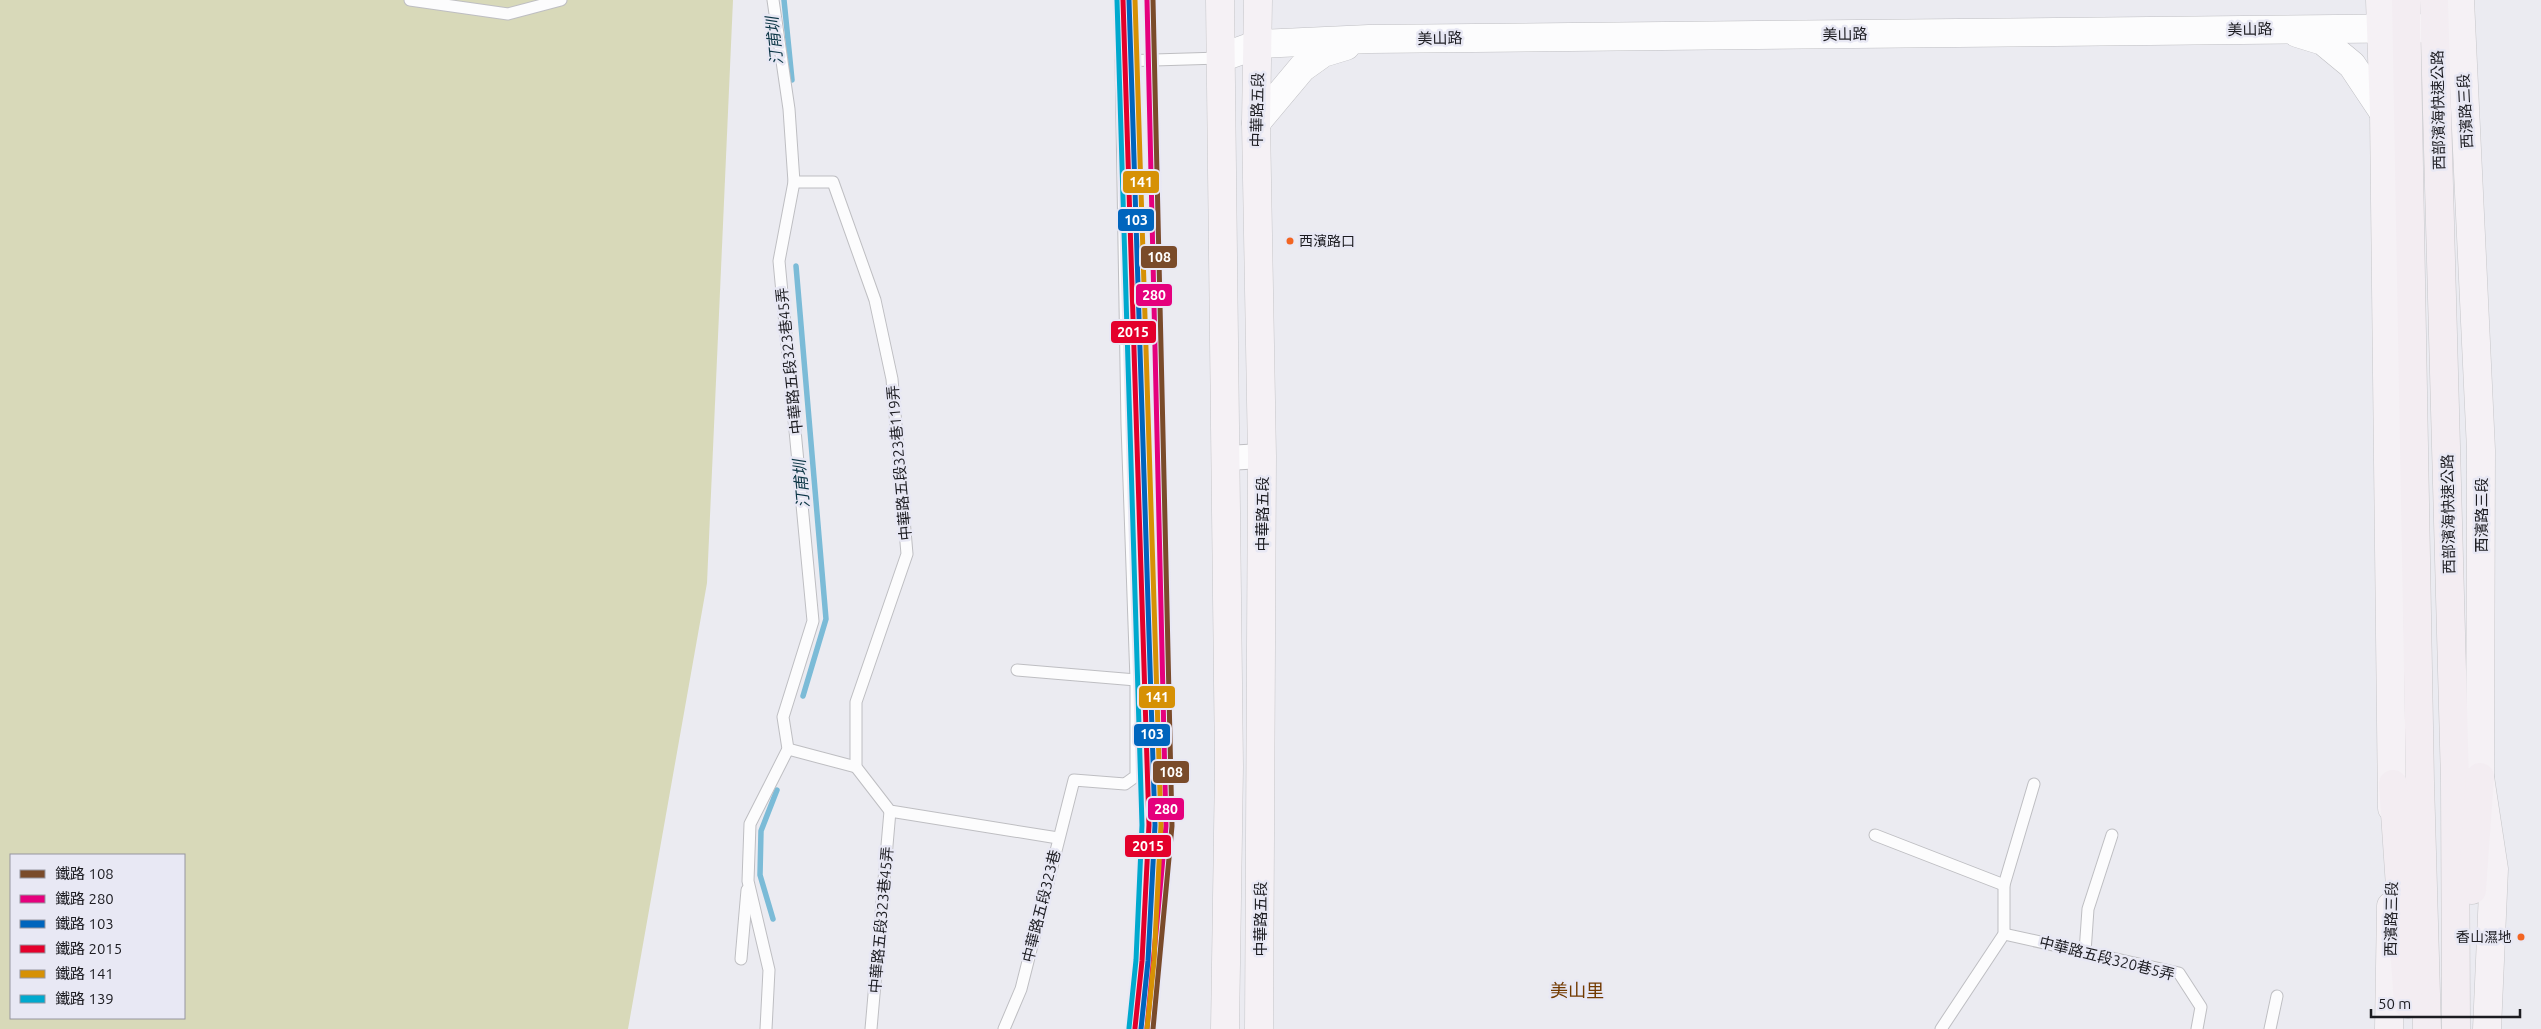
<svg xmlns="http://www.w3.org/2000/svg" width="2541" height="1029" viewBox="0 0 2541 1029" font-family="Ubuntu,'Noto Sans TC',sans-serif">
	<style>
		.green { fill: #d8d9b9; fill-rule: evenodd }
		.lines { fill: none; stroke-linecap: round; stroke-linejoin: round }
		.stream { stroke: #7bbbd7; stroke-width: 5.5 }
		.service-casing { stroke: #bebec2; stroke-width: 13 }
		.minor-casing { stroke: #bebec2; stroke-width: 26 }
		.tertiary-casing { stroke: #bebec2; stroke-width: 29 }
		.primary-casing { stroke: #c6c6c9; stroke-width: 29 }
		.trunk-casing { stroke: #c6c6c9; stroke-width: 29 }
		.service { stroke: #fcfcfd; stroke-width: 11 }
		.minor { stroke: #fcfcfd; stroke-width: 24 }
		.tertiary { stroke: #fcfcfd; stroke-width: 28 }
		.primary { stroke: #f5f1f5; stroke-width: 28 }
		.trunk { stroke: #f3edf2; stroke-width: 28 }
		.rail-1-casing { stroke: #e8e8f4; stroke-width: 9 }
		.rail-2-casing { stroke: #e8e8f4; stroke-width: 9 }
		.rail-3-casing { stroke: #e8e8f4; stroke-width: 9 }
		.rail-4-casing { stroke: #e8e8f4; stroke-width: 9 }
		.rail-5-casing { stroke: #e8e8f4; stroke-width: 9 }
		.rail-6-casing { stroke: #e8e8f4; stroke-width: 9 }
		.rail-1 { stroke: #7a4b2a; stroke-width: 5 }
		.rail-2 { stroke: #e5007d; stroke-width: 5 }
		.rail-3 { stroke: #0065bd; stroke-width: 5 }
		.rail-4 { stroke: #e4002b; stroke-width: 5 }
		.rail-5 { stroke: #d69105; stroke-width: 5 }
		.rail-6 { stroke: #00a9ce; stroke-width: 5 }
		.bus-dot { fill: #f26522; stroke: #e8e8f4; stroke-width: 2 }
		.labels { text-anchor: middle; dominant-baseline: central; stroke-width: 5; stroke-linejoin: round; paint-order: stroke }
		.bus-label { font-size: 14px; fill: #1c1c21; stroke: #e8e8f4; text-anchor: start }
		.street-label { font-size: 15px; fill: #1c1c21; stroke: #e8e8f4 }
		.water-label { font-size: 16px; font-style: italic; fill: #0c3646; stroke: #e8e8f4 }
		.quarter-label { font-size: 18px; fill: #713900; stroke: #e8e8f4 }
		.line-badge { stroke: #e8e8f4; stroke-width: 2 }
		.badge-label { font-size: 14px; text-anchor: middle; font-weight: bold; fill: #fff }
	</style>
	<rect width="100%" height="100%" fill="#ebebf1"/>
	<path class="green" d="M0,0H733L707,583L628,1029H0ZM11,855H184V1018H11Z"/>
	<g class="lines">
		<g class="stream">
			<path d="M784,0L792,80"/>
			<path d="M796,266L826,619L803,696"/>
			<path d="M773,919L760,875L761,831L777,790"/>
		</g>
		<g class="service-casing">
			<g id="service">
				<path d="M410,0L508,14L561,0"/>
				<path d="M1121,61L1220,58"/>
				<path d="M794,182H833L875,300L892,379L907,554L856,702V767L890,811L1058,838"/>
				<path d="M1017,670L1136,680"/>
				<path d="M788,749L856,767"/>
				<path d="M1875,835L2004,885"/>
				<path d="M2004,934L2179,973L2201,1007L2197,1029"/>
				<path d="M2085,952L2088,909L2112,835"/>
				<path d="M741,959L747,890"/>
				<path d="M766,1029L769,970L748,881L750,824L788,749L783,717L813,621L779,261L794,182L789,109L773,0"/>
				<path d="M871,1029L890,811"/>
				<path d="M1004,1029L1021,989L1074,780L1125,784L1136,776V680L1127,425L1120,0"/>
				<path d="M1941,1029L2004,934V885L2034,784"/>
				<path d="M2270,1029L2277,996"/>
			</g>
		</g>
		<g class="minor-casing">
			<path id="minor" d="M1227,458L1262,456"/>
		</g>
		<g class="tertiary-casing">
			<g id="tertiary">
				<path d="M2297,33L2323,41L2352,65L2384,113"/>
				<path d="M1220,58L1259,44L1369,39L2436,28L2451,10"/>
				<path d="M1256,123L1302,68L1323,53L1346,46"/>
			</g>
		</g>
		<g class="primary-casing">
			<g id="primary">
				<path d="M1220,0L1229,767L1225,1029"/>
				<path d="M1258,0L1256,123L1262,456L1259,1029"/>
				<path d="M2380,0L2384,113L2392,808"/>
				<path d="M2460,0L2481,450L2480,777L2494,869L2487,1029"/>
				<path d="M2389,1029L2391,906"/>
			</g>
		</g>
		<g class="trunk-casing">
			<g id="trunk">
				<path d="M2406,0L2420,782L2427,1029"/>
				<path d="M2434,0L2455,782L2456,1029"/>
				<path d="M2393,784L2408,1004"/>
				<path d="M2472,890L2480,777"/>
			</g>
		</g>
		<use href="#service" class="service"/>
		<use href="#minor" class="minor"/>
		<use href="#tertiary" class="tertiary"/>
		<use href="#primary" class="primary"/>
		<use href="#trunk" class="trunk"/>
		<g class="rail-1-casing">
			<path id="rail-1" d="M1153,0L1172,826L1153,1029"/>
		</g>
		<g class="rail-2-casing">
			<path id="rail-2" d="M1147,0L1166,826L1147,1028"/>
		</g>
		<g class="rail-3-casing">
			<path id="rail-3" d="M1129,0L1155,825L1148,961L1141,1029"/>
		</g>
		<g class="rail-4-casing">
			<path id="rail-4" d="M1123,0L1149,825L1142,961L1135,1028"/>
		</g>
		<g class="rail-5-casing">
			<path id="rail-5" d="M1135,0L1161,825L1154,961L1147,1029"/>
		</g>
		<g class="rail-6-casing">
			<path id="rail-6" d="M1117,0L1142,825L1136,960L1129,1028"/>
		</g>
		<use href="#rail-1" class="rail-1"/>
		<use href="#rail-2" class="rail-2"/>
		<use href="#rail-3" class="rail-3"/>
		<use href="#rail-4" class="rail-4"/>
		<use href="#rail-5" class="rail-5"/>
		<use href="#rail-6" class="rail-6"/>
	</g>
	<g class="bus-dot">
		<circle cx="1290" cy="241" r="4.5"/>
		<circle cx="2521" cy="937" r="4.5"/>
	</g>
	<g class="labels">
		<g class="bus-label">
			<text x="1299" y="241">西濱路口</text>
			<text x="2512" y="937" text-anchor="end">香山濕地</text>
		</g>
		<g class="street-label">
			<text transform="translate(2250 29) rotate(-1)">美山路</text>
			<text transform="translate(1845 34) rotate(-1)">美山路</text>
			<text transform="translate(1440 38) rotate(-1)">美山路</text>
			<text transform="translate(1257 110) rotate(-89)">中華路五段</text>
			<text transform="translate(2438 110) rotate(-91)">西部濱海快速公路</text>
			<text transform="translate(2465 111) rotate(-93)">西濱路三段</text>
			<text transform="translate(789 361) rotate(-96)">中華路五段323巷45弄</text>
			<text transform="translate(899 463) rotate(-95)">中華路五段323巷119弄</text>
			<text transform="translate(1262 514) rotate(-90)">中華路五段</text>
			<text transform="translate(2448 514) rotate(-91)">西部濱海快速公路</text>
			<text transform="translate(2481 515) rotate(-90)">西濱路三段</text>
			<text transform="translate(1041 906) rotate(-76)">中華路五段323巷</text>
			<text transform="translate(1260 919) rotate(-90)">中華路五段</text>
			<text transform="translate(2391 919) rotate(-89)">西濱路三段</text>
			<text transform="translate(881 920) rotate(-85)">中華路五段323巷45弄</text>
			<text transform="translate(2107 958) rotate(14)">中華路五段320巷5弄</text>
		</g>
		<g class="water-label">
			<text transform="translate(774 41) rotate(-96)">汀甫圳</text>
			<text transform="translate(801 484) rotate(-95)">汀甫圳</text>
		</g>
		<g class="quarter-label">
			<text x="1577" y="990">美山里</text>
		</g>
	</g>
	<g class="line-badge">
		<rect x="1122" y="170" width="38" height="24" rx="5" fill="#d69105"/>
		<rect x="1117" y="208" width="38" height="24" rx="5" fill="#0065bd"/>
		<rect x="1140" y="245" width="38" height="24" rx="5" fill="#7a4b2a"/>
		<rect x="1135" y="283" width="38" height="24" rx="5" fill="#e5007d"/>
		<rect x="1110" y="320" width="47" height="24" rx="5" fill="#e4002b"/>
		<rect x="1138" y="685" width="38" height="24" rx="5" fill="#d69105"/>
		<rect x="1133" y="723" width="38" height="24" rx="5" fill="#0065bd"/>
		<rect x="1152" y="760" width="38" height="24" rx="5" fill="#7a4b2a"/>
		<rect x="1147" y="797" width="38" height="24" rx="5" fill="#e5007d"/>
		<rect x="1124" y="834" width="48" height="24" rx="5" fill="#e4002b"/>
	</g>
	<g class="badge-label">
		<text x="1141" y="187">141</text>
		<text x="1136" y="225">103</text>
		<text x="1159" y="262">108</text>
		<text x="1154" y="300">280</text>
		<text x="1133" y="337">2015</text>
		<text x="1157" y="702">141</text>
		<text x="1152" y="739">103</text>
		<text x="1171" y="777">108</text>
		<text x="1166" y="814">280</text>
		<text x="1148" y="851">2015</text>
	</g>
	<rect x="10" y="854" width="175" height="165" fill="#e8e8f4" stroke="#9696a0"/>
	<rect x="20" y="870" width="25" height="8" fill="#7a4b2a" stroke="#9696a0"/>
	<text x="55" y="879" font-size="15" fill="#1c1c21">鐵路 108</text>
	<rect x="20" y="895" width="25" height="8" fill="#e5007d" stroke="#9696a0"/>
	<text x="55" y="904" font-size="15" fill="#1c1c21">鐵路 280</text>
	<rect x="20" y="920" width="25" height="8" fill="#0065bd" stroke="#9696a0"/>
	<text x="55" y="929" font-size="15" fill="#1c1c21">鐵路 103</text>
	<rect x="20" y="945" width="25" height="8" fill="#e4002b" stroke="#9696a0"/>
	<text x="55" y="954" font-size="15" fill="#1c1c21">鐵路 2015</text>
	<rect x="20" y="970" width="25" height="8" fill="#d69105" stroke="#9696a0"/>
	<text x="55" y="979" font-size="15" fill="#1c1c21">鐵路 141</text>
	<rect x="20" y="995" width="25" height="8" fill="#00a9ce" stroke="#9696a0"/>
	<text x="55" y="1004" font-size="15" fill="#1c1c21">鐵路 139</text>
	<path d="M2371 1009v8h149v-8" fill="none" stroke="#1c1c21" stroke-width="2.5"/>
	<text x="2378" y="1009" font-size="15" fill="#1c1c21" stroke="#e8e8f4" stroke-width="4" paint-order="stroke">50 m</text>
</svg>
